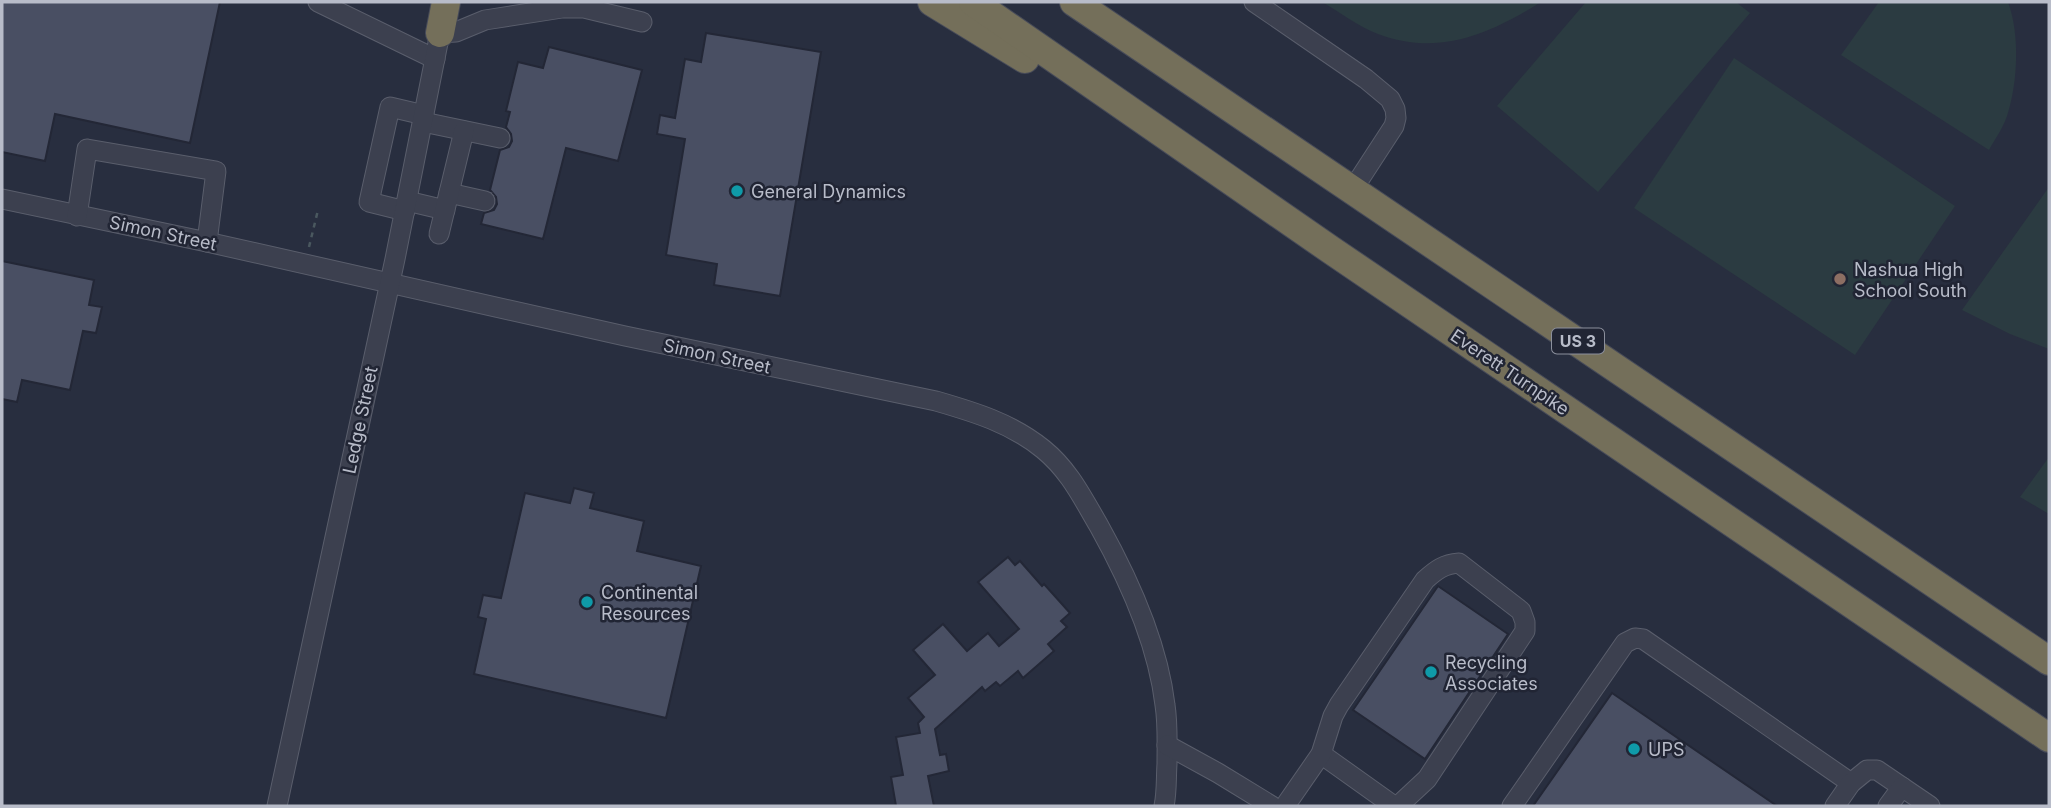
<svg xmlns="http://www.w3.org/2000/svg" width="2051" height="808" viewBox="0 0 2051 808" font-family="Inter,sans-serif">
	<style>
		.green { fill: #2b3b41 }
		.building { fill: #494f63; stroke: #232736; stroke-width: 2 }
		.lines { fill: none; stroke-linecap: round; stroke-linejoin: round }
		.minor-casing { stroke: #5a5e6c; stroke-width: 21 }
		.highway-casing { stroke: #474b59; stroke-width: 30 }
		.path { stroke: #4a585f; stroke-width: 2.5; stroke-dasharray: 5 5; stroke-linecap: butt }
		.minor { stroke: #3c404f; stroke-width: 19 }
		.highway { stroke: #746f5a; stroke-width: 28 }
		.culture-dot { fill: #0f9aa8; stroke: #212534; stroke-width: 2.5 }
		.education-dot { fill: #8d6e63; stroke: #212534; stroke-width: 2.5 }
		.labels { text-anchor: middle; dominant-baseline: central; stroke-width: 5; stroke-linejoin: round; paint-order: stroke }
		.shield { fill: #212534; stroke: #8b8f9c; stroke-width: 2 }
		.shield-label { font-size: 16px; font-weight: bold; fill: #b8bcc9 }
		.poi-label { font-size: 18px; fill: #b8bcc9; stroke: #212534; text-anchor: start }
		.street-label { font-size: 18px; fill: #b8bcc9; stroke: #212534 }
	</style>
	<rect width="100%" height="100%" fill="#282e3f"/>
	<g class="green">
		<path d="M1322,2H1541C1490,34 1439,57 1378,34C1359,27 1340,12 1322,2Z"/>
		<path d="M1586,2H1736L1750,13L1598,192L1497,106Z"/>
		<path d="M1879,2H2008C2020,34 2018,83 2007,116C2003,128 1995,139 1989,150L1841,55Z"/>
		<path d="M1734,58L1955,206L1855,355L1634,208Z"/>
		<path d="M2049,187V349L2010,334L1962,310Z"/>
		<path d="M2049,457V514L2020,497Z"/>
	</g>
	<g class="building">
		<path d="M2,2H220L190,143L55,114L45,161L2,152Z"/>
		<path d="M706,33L821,52L780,296L714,285L717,264L666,255L685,139L657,134L660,115L675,118L685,59L701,62Z"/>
		<path d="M549,47L642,70L618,161L566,148L543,239L481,224L484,213L494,210L497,204L496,197L490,190L500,150L509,147L512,141L511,134L506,127L510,112L506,111L518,62L543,68Z"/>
		<path d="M2,261L94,280L89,305L102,307L96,333L83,331L70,390L22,380L17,402L2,399Z"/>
		<path d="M574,488L594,493L590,508L644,521L637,551L701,566L666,718L474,674L486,619L478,617L483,595L501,598L525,493L570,503Z"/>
		<path d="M1008,557L1015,565L1020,561L1042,586L1044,584L1070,613L1061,621L1067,627L1048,644L1054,651L1023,678L1018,671L1000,686L996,682L985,691L982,687L935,729L940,755L946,754L949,771L928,776L934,806H896L891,777L903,775L896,737L920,733L918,723L924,717L908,698L935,675L913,650L943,624L967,651L988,633L999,646L1019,629L978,582Z"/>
		<path d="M1438,586L1508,634L1425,759L1353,710Z"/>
		<path d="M1612,693L1777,806H1533Z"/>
	</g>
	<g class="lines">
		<g class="minor-casing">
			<g id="minor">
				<path d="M318,2L435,59"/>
				<path d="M1254,2L1366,79L1390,99L1395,109L1396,118L1394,126L1353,189"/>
				<path d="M423,122L500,138"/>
				<path d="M449,193L485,201"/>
				<path d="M2,199L207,242L625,336L936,401C974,412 1011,423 1043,449C1069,470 1082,497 1099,526C1128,578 1158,645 1165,705C1168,724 1167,744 1167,764C1166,778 1167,792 1164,806"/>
				<path d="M407,201L445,210"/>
				<path d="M405,211L369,202L390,107L424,115"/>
				<path d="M77,216L87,149L216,171L207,242"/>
				<path d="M439,234L464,131"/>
				<path d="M1167,745L1218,773L1272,806"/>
				<path d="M1321,754L1394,806"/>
				<path d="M277,806L395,259L440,33L456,32L485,20L562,8H584L642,22"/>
				<path d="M1285,806L1321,754L1333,716L1339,705L1425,580C1436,570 1444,564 1459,563L1521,611L1525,622V631L1427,779L1398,806"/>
				<path d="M1512,806L1625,643L1635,638L1643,639L1851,783"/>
				<path d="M1835,806L1851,783L1867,770H1877L1930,806"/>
				<path d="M1888,806L1902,787"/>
			</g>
		</g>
		<g class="highway-casing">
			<g id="highway">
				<path d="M932,2L1025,59"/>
				<path d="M973,2L1331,250L2049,738"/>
				<path d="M1074,2L2049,661"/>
				<path d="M440,33L446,2"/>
			</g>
		</g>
		<path class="path" d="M309,247L318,210"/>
		<use href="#minor" class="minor"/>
		<use href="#highway" class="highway"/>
	</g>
	<g class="culture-dot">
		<circle cx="737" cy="191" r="7"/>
		<circle cx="587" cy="602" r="7"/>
		<circle cx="1431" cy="672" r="7"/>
		<circle cx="1634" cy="749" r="7"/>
	</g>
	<circle class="education-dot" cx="1840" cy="279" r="7"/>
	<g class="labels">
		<rect class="shield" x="1552" y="328.5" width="52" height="25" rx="5"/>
		<g class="shield-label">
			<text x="1578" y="341">US 3</text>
		</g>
		<g class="poi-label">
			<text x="751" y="191">General Dynamics</text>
			<text x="1854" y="269">Nashua High<tspan x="1854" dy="21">School South</tspan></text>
			<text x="601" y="592">Continental<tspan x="601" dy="21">Resources</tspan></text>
			<text x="1445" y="662">Recycling<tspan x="1445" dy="21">Associates</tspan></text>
			<text x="1648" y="749">UPS</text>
		</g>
		<g class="street-label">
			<text transform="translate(163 233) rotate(12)">Simon Street</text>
			<text transform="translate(717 356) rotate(12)">Simon Street</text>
			<text transform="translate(1510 372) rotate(34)">Everett Turnpike</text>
			<text transform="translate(360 420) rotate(-78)">Ledge Street</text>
		</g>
	</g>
	<rect width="2051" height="808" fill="none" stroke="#b8bcc9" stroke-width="7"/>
</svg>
